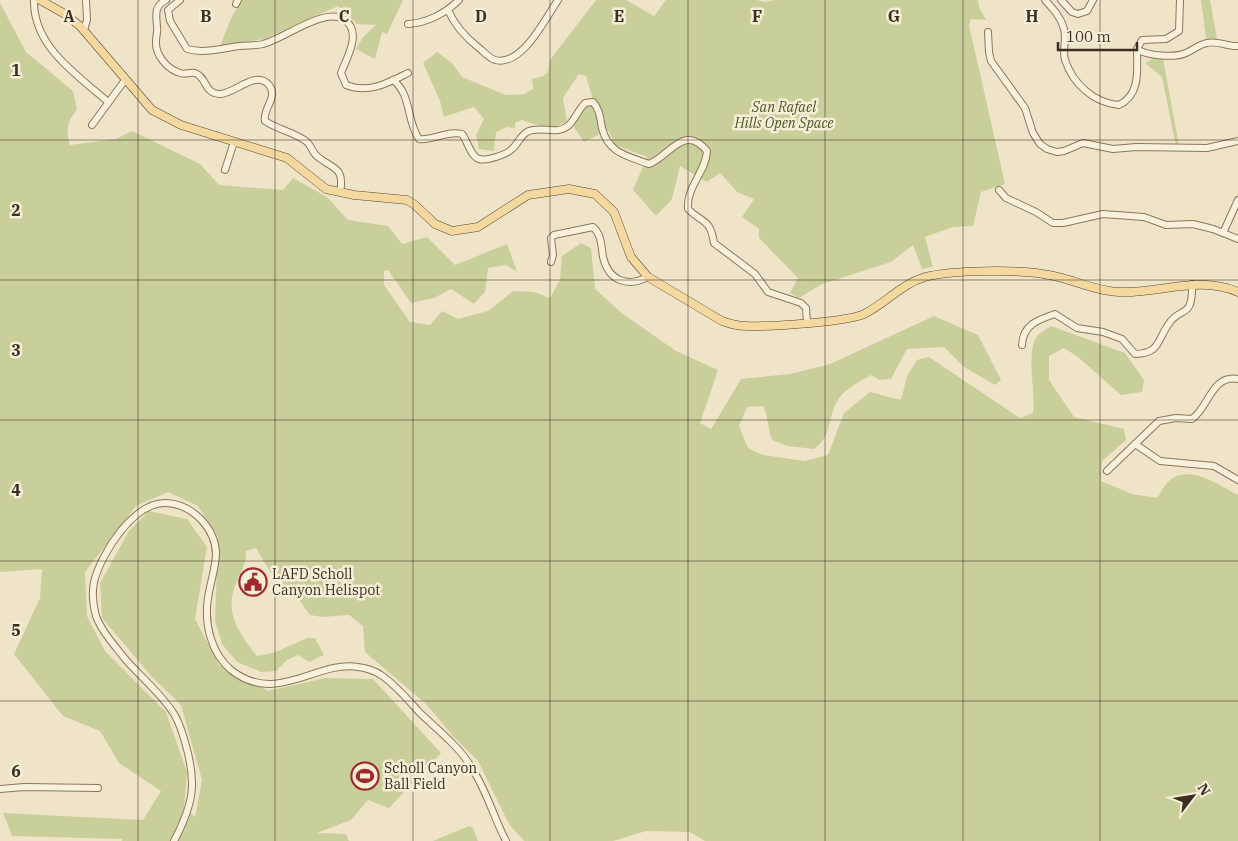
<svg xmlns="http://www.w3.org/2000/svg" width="1238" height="841" viewBox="0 0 1238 841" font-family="'IBM Plex Serif',serif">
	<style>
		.green { fill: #c9cf9b }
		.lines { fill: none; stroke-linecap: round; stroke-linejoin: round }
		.minor-casing { stroke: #8d765c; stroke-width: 8 }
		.major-casing { stroke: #5b4430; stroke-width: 9 }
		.minor { stroke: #faf1dc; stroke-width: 6 }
		.major { stroke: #f3d9a0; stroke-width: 8 }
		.grid { fill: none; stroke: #3d2e20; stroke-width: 1; stroke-opacity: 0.55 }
		.labels { text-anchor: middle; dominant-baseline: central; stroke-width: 5; stroke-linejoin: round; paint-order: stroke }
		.park-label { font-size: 14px; font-style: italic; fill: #4d5a26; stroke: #f7eed8 }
		.poi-label { font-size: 14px; fill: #3d2e20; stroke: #f7eed8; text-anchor: start }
		.grid-label { font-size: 16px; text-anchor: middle; font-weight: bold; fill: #3d2e20; stroke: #f7eed8; stroke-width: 5; stroke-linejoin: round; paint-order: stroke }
	</style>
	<rect width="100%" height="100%" fill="#f0e4c8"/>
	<g class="green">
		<path d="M242,0H403L387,34L382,32L375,59L356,49L363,37L376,25L357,24L338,6L264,39L220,46L232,16Z"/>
		<path d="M596,0H626L654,16L666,0H756L765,2L774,0H978L979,7L986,20L971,19L969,25L1005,184L981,192L973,226L953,227L925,237L933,267L922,269L913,245L891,262L822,284L799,298L790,293L798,278L759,238V229L742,217L754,199L737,192L720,173L707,182L680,166L672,199L656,216L633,190L647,157L615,145L608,130L584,142L573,126L592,97L586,76L579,74L563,98L567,121L549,129L522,120L515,123V128L507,127L496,132L494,151L479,149L476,135L484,119L474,107L444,117L440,101L423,63L437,52L452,63L462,77L506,95L524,94L533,89L532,79L543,76L548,72L550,60Z"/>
		<path d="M1201,0H1210L1217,39H1206Z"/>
		<path d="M0,3L26,52L73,91L77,110C66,122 66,131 70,145L116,139L132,131L200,164L219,185L283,190L293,178L327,197L348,220L388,226L402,244L427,237L455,265L507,244L517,272L506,265L488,268L485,292L474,304L451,289L434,298L411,303L388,270L384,271V285L410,322L430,325L442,311L458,319L488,311L513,291L534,292L550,298L560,280L562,256L581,243L591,248L595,289L623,314L676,351L718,370L700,423L711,429L741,379L790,374L830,364L934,316L978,335L1001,380L995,385L964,367L944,347L907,349L891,379L880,380L871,375C857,383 842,390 835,405C827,424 832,435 814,449L788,446L772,440C767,427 769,416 763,406L747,407L739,426L748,448L763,455L805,461L828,455L844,413L870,392L901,400L907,376L917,360L929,357L1020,418L1033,413C1036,393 1025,350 1038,335C1042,331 1048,328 1051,326L1125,353L1144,380L1142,392L1121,395L1078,357L1064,348L1049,356V380L1074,417L1124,429L1126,440L1102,461L1101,481L1132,494L1157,498C1161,493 1164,485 1169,481C1189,463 1219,485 1238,495V841H705L690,832L646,831L613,841H524L509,824L478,761L453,736L426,704L365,652L363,626L349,615L322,617L310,615L297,597L282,592L256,548L246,551C246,566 242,568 237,581C223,612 238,632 257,656L276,652L307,638H315L324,655L309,662L298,655L287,660L276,671L261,672L237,662L222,644L215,621L218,537L198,506L168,492L136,506L85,572L87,616L105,651L166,712L187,772L184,807L195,817L202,780L181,705L152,677L102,618L100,583L129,531L149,511L187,519L207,547L195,619L219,665L268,691L325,678L373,679L441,753L389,808L368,800L351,820L317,833L346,834L349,841H122V839L12,836L3,813L143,820L161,791L119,763L100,731L63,716L14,654L40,598L42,569L0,572Z"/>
		<path d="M1154,58L1163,59L1179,146H1176L1162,77L1145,63Z"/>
		<path d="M469,826L473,828L478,841H433Z"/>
	</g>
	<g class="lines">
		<g class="minor-casing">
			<g id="minor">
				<path d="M34,0C33,46 76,74 107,101"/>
				<path d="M166,0C154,6 156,15 157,26C158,31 156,36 156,41C155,55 167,69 180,73C184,75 190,72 195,73C207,77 204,94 220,94C235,94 256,69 269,85C279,97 262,109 265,121C278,130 295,132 307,142C312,146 312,153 318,157C333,169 345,167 340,192"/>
				<path d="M180,0L168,10L170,21L187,49C205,54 222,48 240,46C247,45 256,46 263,44C284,39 325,6 345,20C362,33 347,57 341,73L346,85C369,94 388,83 408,73"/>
				<path d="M1045,0C1053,9 1061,17 1064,29C1067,39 1062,50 1065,60C1073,84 1094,103 1119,105C1141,94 1137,70 1137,49C1147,56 1175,58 1186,53C1193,50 1200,44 1207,43C1218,40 1227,47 1238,46"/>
				<path d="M1061,0L1072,12L1078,14L1087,11L1093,0"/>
				<path d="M236,4L238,0"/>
				<path d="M448,10C455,26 465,37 479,48C484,52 489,58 495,60C522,67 545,19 558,0"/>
				<path d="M408,24C427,23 446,13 459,0"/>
				<path d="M84,30L87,20L86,0"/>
				<path d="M988,32L989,52L991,61L1025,108L1033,133L1040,144L1047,149L1057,152L1064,151L1083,143L1113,149L1136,147L1207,148L1238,141"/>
				<path d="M1137,49L1142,40L1166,39L1179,31L1180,0"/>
				<path d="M393,80C412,95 406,120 419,139C433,141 448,130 462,134C467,140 471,157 479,159C487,161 506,155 512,149C518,144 520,136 527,132C540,125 557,136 569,125C575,119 579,109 585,103L593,102C600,110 600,118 602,128C608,153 627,156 649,164C670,156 684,123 707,151C706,172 686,187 688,209C703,224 710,218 714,243L755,274L768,292L801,303L806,308L807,322"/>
				<path d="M92,125L125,80"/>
				<path d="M225,170L234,142"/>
				<path d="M999,190L1006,198L1036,212L1053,223H1063L1103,214L1144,217L1166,225L1193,224L1213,229L1238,239"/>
				<path d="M1223,233L1238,200"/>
				<path d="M551,262L553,255L551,238L554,235L593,227C602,235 601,246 603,257C609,282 628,287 648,277"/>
				<path d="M1022,345C1023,325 1037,320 1055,314L1077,328L1103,332L1122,339L1135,354C1160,353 1157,341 1168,325C1180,305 1193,321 1192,284"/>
				<path d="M1135,444L1160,461L1214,466L1238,480"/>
				<path d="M1107,471L1159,421L1176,418L1192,419C1209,407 1212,374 1238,379"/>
				<path d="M0,789L24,787L98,788"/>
				<path d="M174,841C194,803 197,783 185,742C182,732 179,720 172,711C160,693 141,677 126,660C115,646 102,632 96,616C93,605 92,592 94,582C101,553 134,502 166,503C193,504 216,529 216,555C215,570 210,584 208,598C204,624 211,653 231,670C277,706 316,660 358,667C366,668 375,671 381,675C396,685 408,700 420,713C438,730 461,748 473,770C487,792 494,818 506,841"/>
			</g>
		</g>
		<g class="major-casing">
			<path id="major" d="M40,0L65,14L80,26L152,110L181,125L287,158L326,189L354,195L407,200L415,205L435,224L452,231L478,227L528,195L569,189L595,194L614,212L631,257L648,277L722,321C730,324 738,326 747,326C768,327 847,322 864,314C885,304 901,284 925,277C952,270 1022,269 1049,275C1073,279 1094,291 1119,292C1159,294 1198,275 1238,292"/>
		</g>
		<use href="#minor" class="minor"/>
		<use href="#major" class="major"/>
	</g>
	<path class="grid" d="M138,0V841M275,0V841M413,0V841M550,0V841M688,0V841M825,0V841M963,0V841M1100,0V841M0,140H1238M0,280H1238M0,420H1238M0,561H1238M0,701H1238"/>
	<defs>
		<g id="civic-ring" transform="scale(1.4375)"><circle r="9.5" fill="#f7eed8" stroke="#9e2a2b" stroke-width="1.5"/><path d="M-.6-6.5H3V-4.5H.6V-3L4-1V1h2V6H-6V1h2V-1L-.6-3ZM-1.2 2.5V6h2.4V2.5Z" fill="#9e2a2b"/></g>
		<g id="stadium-ring" transform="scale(1.4375)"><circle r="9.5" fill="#f7eed8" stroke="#9e2a2b" stroke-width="1.5"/><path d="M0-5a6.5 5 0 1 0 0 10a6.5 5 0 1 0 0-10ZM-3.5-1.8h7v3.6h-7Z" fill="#9e2a2b"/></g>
	</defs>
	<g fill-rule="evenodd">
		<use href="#civic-ring" x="253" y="582"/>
		<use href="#stadium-ring" x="365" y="776"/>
	</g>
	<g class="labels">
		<g class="park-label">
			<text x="784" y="107">San Rafael<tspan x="784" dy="16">Hills Open Space</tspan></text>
		</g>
		<g class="poi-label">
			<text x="272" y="574">LAFD Scholl<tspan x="272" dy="16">Canyon Helispot</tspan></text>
			<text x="384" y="768">Scholl Canyon<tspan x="384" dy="16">Ball Field</tspan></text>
		</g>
	</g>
	<g class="grid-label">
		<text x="69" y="22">A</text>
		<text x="206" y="22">B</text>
		<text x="344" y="22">C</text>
		<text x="481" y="22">D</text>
		<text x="619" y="22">E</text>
		<text x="757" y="22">F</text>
		<text x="894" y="22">G</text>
		<text x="1032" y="22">H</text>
		<text x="16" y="76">1</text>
		<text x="16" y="216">2</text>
		<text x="16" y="356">3</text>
		<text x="16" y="496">4</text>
		<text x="16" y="636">5</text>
		<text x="16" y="777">6</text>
	</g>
	<g transform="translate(1193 796) rotate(59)" stroke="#f7eed8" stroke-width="4" paint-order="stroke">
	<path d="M0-4L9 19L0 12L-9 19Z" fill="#3d2e20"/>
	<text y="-8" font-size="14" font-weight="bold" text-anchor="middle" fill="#3d2e20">N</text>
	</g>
	<path d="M1058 42v8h79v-8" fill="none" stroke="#3d2e20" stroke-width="2.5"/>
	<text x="1066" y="42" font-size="15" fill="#3d2e20" stroke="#f7eed8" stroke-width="4" paint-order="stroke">100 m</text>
</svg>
